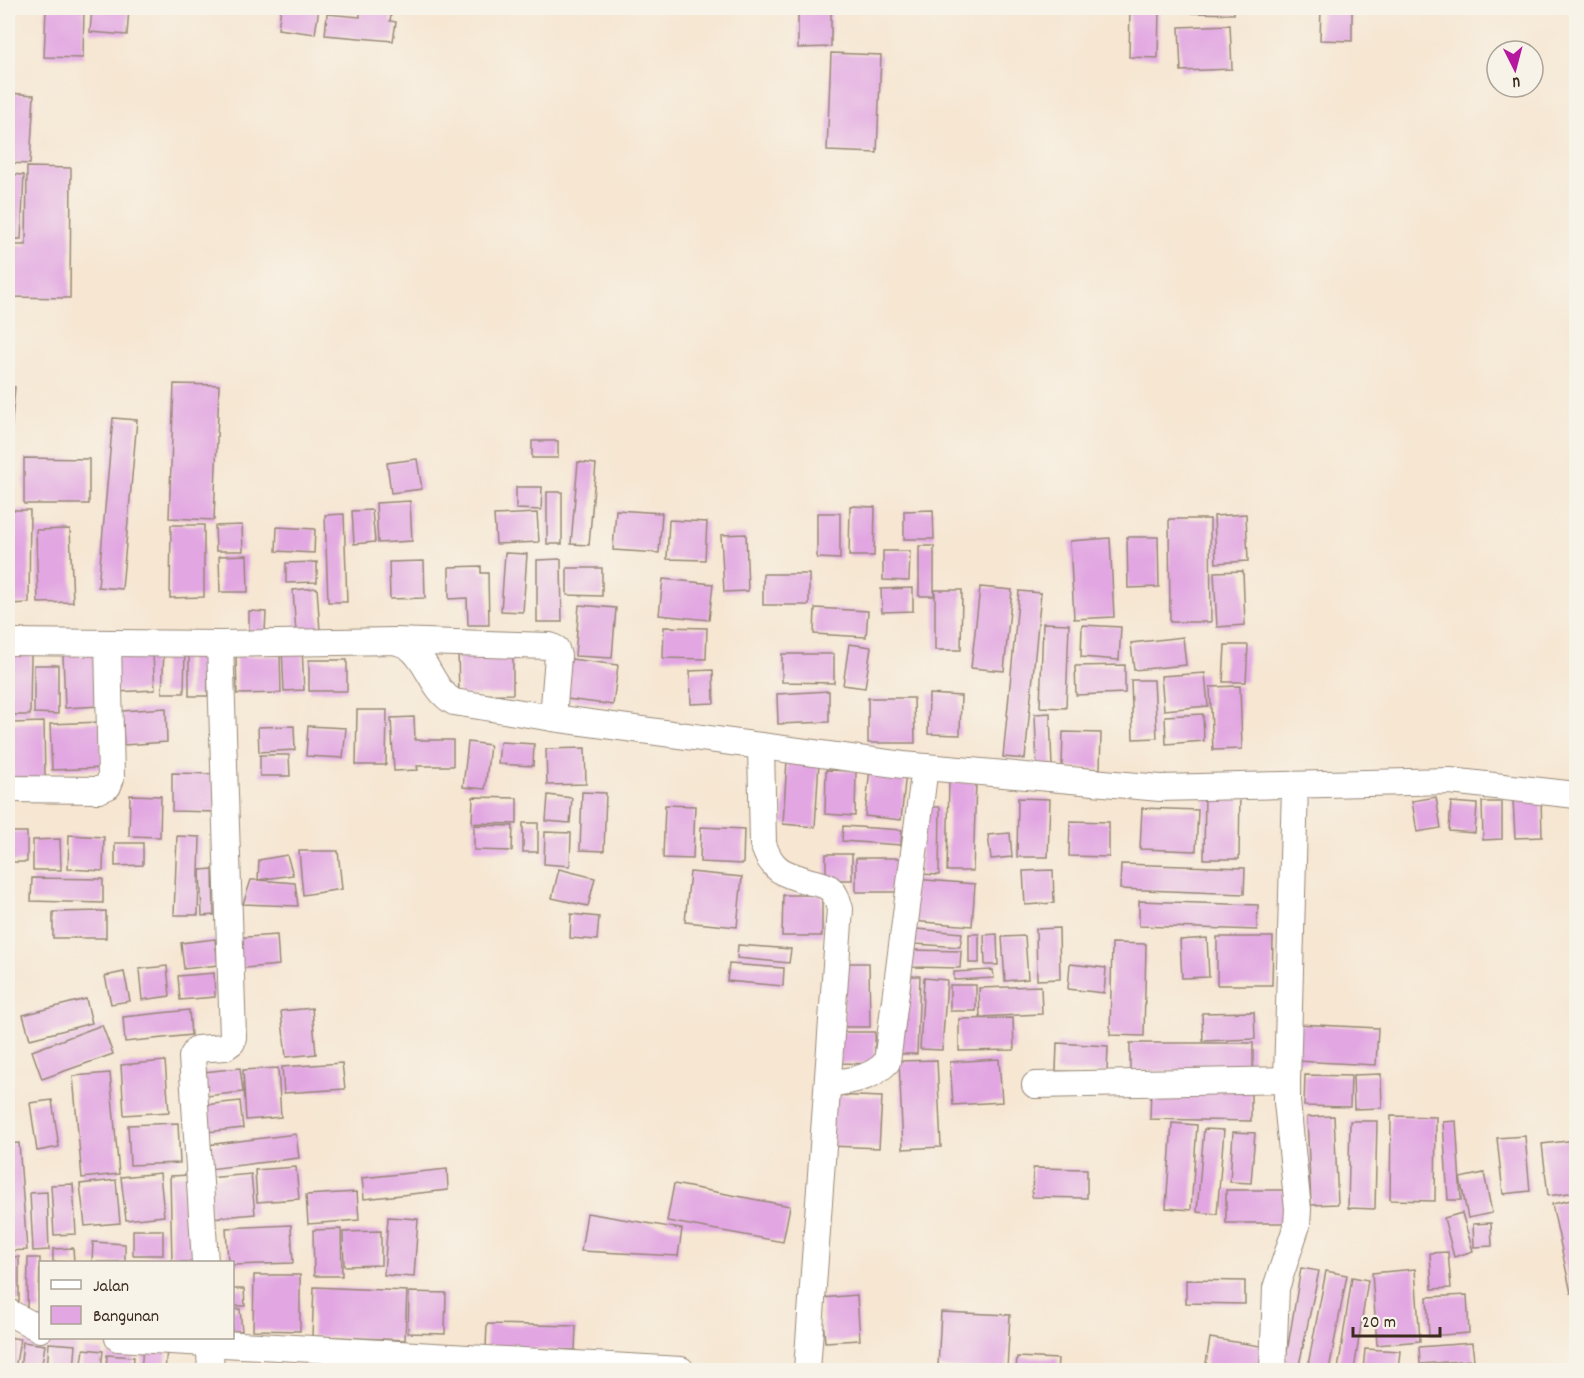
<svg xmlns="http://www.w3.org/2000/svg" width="1584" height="1378" viewBox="0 0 1584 1378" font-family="Dekko,sans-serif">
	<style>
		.building { fill: #e2a7e2 }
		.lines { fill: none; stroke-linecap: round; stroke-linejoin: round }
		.minor-casing { stroke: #988878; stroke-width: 28 }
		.minor { stroke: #fff; stroke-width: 26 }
	</style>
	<rect width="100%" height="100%" fill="#f7f3e8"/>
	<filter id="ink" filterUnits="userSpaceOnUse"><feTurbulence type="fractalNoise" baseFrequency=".0167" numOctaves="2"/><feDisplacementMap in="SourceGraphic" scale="12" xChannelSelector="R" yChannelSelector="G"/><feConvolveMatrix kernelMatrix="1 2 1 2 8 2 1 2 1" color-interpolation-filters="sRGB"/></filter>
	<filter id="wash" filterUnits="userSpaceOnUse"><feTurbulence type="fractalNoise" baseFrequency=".008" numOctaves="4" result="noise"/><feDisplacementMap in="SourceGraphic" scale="24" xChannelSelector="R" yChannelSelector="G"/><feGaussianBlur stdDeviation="1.35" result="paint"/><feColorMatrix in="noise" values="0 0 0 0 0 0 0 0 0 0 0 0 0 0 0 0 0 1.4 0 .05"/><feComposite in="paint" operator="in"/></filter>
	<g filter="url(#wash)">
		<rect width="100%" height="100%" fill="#f6e6d2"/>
		<g id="blocks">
			<g class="building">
				<path d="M46,8H84L83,58L44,57Z"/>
				<path d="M92,8H129L127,35L90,32Z"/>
				<path d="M281,8H319L315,34L278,29Z"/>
				<path d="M360,8H392L390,21L396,22L393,41L325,35L327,14L360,17Z"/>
				<path d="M798,8H831V47L798,48Z"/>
				<path d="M1130,8H1159L1158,58L1129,57Z"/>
				<path d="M1192,8H1234V14L1192,13Z"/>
				<path d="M1321,8H1352V41L1320,40Z"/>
				<path d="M1230,25L1232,69L1181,71L1179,27Z"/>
				<path d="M831,53L881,55L877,153L827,151Z"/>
				<path d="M8,93L34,95L30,164L8,163Z"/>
				<path d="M27,167L71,168L70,298L8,297V245H26Z"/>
				<path d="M8,174L24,175L21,239H8Z"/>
				<path d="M174,384L219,385L214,520L169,518Z"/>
				<path d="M8,387H15L10,442H8Z"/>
				<path d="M113,418L137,420L122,589L98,587Z"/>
				<rect x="532" y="441" width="26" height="17"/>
				<path d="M24,458L89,459V504H24Z"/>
				<path d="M417,459L422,489L391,493L387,463Z"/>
				<path d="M578,462L596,464L589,545L571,544Z"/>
				<path d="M516,487H542L541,510L516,509Z"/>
				<rect x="547" y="492" width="15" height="52"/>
				<path d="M410,501L412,541L378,543L376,503Z"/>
				<path d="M850,506L875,507L874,556H849Z"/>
				<path d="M9,510H30L29,603L9,604Z"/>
				<path d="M372,510L375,542L354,544L352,511Z"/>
				<path d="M616,510L662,513L659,553L613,550Z"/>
				<path d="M933,510L934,539H904V511Z"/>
				<path d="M537,513L539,542L496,544L494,515Z"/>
				<path d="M817,513H840V559L817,558Z"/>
				<path d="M344,514L347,602H328L325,515Z"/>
				<path d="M1246,514L1248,561L1216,563L1214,516Z"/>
				<path d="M1169,519H1210L1211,622H1170Z"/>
				<path d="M669,520L707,522L705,560L667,559Z"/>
				<path d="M171,525H204V597L170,598Z"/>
				<path d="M242,525L243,551H216L215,526Z"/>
				<path d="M277,527L315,529L314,553L276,551Z"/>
				<path d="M70,529L73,602L38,603L36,530Z"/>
				<path d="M746,534L748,591L724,592L721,535Z"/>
				<path d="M1127,537H1158L1159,587L1128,588Z"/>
				<path d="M1110,538L1114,617L1074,619L1070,541Z"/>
				<rect x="919" y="546" width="15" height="50"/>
				<path d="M883,551H910L909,581L883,580Z"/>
				<path d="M505,553L527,554L523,612L501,611Z"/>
				<path d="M247,555L248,592H220L219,556Z"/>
				<path d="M561,559L562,622H537V560Z"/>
				<path d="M424,561L425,598L390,599L389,562Z"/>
				<path d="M317,562V582L286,583V563Z"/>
				<path d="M481,566V573H488L489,625H468L467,598L449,599V567Z"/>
				<path d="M567,568H602V596L567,595Z"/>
				<path d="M1243,571L1245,625L1217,627L1214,572Z"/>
				<rect x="763" y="574" width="46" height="31"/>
				<path d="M663,579L713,584L709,620L659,615Z"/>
				<path d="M980,587L1012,590L1004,671L971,668Z"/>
				<path d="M317,588L320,631L296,633L293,590Z"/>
				<path d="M913,588V611L882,612L881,589Z"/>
				<path d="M935,590H962L961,650H935Z"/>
				<path d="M1019,591L1041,593L1025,759L1003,757Z"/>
				<path d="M579,605L616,608L612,658L575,656Z"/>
				<path d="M815,608L868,611L866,637L814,634Z"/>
				<path d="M249,611L266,612L265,632H249Z"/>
				<path d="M1043,623L1069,624L1066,708L1040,707Z"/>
				<path d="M1082,625L1121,627L1119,660L1081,657Z"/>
				<path d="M664,627L707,628L706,659L663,658Z"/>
				<path d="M1183,637L1186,665L1134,670L1131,643Z"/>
				<path d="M849,644L871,647L865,688L843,685Z"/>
				<path d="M1225,645H1248L1246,682H1223Z"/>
				<path d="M302,647L304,690L284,691L282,648Z"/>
				<path d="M164,650L185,651L184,693H162Z"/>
				<path d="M458,650H513V694L459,695Z"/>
				<path d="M97,653L100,706L65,708L63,655Z"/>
				<path d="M8,654L31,655L30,715H8Z"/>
				<rect x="189" y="654" width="19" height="42"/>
				<path d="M782,654H834V683L782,682Z"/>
				<path d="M153,655L155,690L116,692L115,656Z"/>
				<path d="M236,656H280L281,693L237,694Z"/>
				<path d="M571,659L618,665L613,705L567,699Z"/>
				<rect x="309" y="660" width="38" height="31"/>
				<path d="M34,665H58V714L34,713Z"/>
				<path d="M1125,665V693L1076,695L1075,666Z"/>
				<path d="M713,670L714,703L691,704L690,671Z"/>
				<path d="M1205,673L1208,706L1164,710L1161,676Z"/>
				<path d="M1131,680H1154L1157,738L1133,739Z"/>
				<path d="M1240,686L1242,749L1213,750L1210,687Z"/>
				<path d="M829,691V722L778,724L777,694Z"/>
				<path d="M929,694L961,696L960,735L928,734Z"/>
				<path d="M868,698H914L915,743H868Z"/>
				<path d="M166,708L167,742L124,745L122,711Z"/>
				<path d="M357,710H387L386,765H356Z"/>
				<path d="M1050,713L1052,768L1037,769L1035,714Z"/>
				<path d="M1203,714L1204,741L1166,744L1165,716Z"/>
				<path d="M414,717L415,740H453V766H417L418,770L394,771L391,718Z"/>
				<path d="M44,722L45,779L13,780L11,723Z"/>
				<path d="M101,722L102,768L52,770L50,724Z"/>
				<path d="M294,726L295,750L259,752L258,727Z"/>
				<path d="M308,726L346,728L343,758L306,756Z"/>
				<path d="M1063,732L1101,733L1100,769L1062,767Z"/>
				<path d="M468,742L490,745L485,789L463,787Z"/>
				<path d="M500,742L534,744L533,766L498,764Z"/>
				<path d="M585,748L586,784L547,785L546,749Z"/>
				<path d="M260,755H289L290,776H260Z"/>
				<path d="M787,760L819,762L815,827L783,824Z"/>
				<path d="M870,768L906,772L901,820L865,816Z"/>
				<path d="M826,770L856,771L855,816L825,814Z"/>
				<path d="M172,773L217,774L216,812L172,811Z"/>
				<path d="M949,781L976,782L973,871H947Z"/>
				<path d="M1205,791H1240L1239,859H1204Z"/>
				<path d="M582,792L606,793L604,851L580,850Z"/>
				<path d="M130,795L161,796L160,837L129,836Z"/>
				<path d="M548,795L572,798L570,823L546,821Z"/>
				<path d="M473,797L517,798V824L472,823Z"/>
				<path d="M1436,797L1441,828L1417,832L1412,801Z"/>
				<path d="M1018,798L1050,799L1048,857H1017Z"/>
				<path d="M1541,799L1542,837L1515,838L1513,800Z"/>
				<path d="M1451,802L1477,804L1475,833L1449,831Z"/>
				<path d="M1482,802H1502V839L1483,840Z"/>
				<path d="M665,805L695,806L693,859L663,858Z"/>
				<path d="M922,807H940L939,875L920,874Z"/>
				<path d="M1142,808L1198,810L1196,851L1140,849Z"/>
				<path d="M1070,821L1109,822V857L1069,856Z"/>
				<rect x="523" y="823" width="15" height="29"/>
				<path d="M474,825L513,826L512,851L474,850Z"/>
				<path d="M843,826L902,830L901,845L842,841Z"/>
				<path d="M701,827L744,829L743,864L700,862Z"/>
				<rect x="10" y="832" width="17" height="30"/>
				<path d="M545,832L571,833L570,866L544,864Z"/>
				<path d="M1010,833L1012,857L991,859L988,835Z"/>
				<path d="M69,835L104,837L103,871L68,869Z"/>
				<path d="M177,836L200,837L198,915H174Z"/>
				<path d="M60,839L61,870H33V840Z"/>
				<path d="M115,843H143V865L115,866Z"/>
				<path d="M299,851H338L342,889L303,895Z"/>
				<rect x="826" y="854" width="26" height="26"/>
				<path d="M287,855L293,875L258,880L295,883L298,906L243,904L251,880H258L259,860Z"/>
				<path d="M856,858H902L901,892H856Z"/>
				<path d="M1121,864L1245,868L1244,894L1120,889Z"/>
				<path d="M213,869L214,915L202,916L200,870Z"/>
				<path d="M559,869L595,878L588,906L552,898Z"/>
				<path d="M1053,870L1054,903L1025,905L1023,871Z"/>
				<path d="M690,872L742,877L737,927L685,922Z"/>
				<path d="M32,878L103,879V903L31,901Z"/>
				<path d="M914,879L975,884L972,926L911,921Z"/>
				<path d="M783,895H822V936H782Z"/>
				<path d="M1139,901L1258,905L1257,930L1139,926Z"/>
				<path d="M106,911V938H53V912Z"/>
				<path d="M571,914L599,917L597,940L570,938Z"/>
				<path d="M1059,928L1060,979L1037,980L1036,929Z"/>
				<path d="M916,929L962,933L960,947L915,944Z"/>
				<rect x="969" y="934" width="10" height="29"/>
				<path d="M997,934L998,965H985L984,935Z"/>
				<path d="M277,935L279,965L233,969L230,938Z"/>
				<path d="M1025,936L1028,979L1005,981L1002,937Z"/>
				<path d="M1217,937H1273L1272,985H1217Z"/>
				<path d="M1207,938L1209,977L1182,978L1180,940Z"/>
				<path d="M215,939L218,965L184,969L181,943Z"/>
				<path d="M1112,943L1146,944L1144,1036L1110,1035Z"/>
				<path d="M738,945L791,949L789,963L737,958Z"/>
				<path d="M912,950L961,951L960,968L912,967Z"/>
				<path d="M844,963H869L870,1027H844Z"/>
				<path d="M729,964L784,968L783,986L727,981Z"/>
				<path d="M1070,964L1106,968L1104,993L1068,989Z"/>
				<path d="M167,966L170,996L142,1000L139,969Z"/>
				<path d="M993,970L994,978L954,980V972Z"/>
				<path d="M124,972L130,1001L111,1004L105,976Z"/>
				<path d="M214,973L215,997L180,1000L178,976Z"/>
				<path d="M902,976H920L917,1054H899Z"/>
				<path d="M924,978L947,980L942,1050L920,1049Z"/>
				<rect x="950" y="985" width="26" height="26"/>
				<path d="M1041,986L1042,1014L980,1017L979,988Z"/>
				<path d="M86,999L92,1023L30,1039L23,1015Z"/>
				<path d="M312,1008L316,1054L286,1057L281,1011Z"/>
				<path d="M189,1010L191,1035L125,1042L123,1017Z"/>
				<path d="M1254,1012L1255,1039L1203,1041L1202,1013Z"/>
				<path d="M1013,1018L1014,1050L959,1051V1019Z"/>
				<path d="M1297,1024L1378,1028L1376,1065L1296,1061Z"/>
				<path d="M102,1025L113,1054L42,1079L32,1051Z"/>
				<path d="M840,1032H875V1064L839,1063Z"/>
				<path d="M1057,1043L1108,1046L1107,1073L1056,1071Z"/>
				<rect x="1130" y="1043" width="123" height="28"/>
				<path d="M999,1059L1002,1102L953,1105L950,1062Z"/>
				<path d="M937,1060L941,1147L903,1149L899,1061Z"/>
				<path d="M165,1061L169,1112L124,1115L121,1065Z"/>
				<path d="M342,1063L345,1089L284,1093L282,1067Z"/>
				<path d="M240,1068L243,1092L206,1096L204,1072Z"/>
				<path d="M278,1068L281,1117L246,1120L243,1070Z"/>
				<path d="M110,1073L119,1174L82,1178L73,1076Z"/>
				<path d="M1381,1074L1382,1108L1354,1109L1353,1075Z"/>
				<path d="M1305,1075L1351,1076L1350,1107L1304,1106Z"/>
				<path d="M1151,1086L1251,1088V1121L1150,1119Z"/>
				<path d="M832,1095L882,1097L879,1148L830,1146Z"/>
				<path d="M52,1100L59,1147L37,1151L30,1103Z"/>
				<path d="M240,1101L243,1128L207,1132L204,1105Z"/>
				<path d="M1334,1116L1338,1204L1311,1205L1307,1117Z"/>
				<path d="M1391,1116L1436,1117L1435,1201L1390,1200Z"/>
				<path d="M1350,1121H1377L1375,1209L1348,1208Z"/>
				<path d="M1456,1121L1461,1200H1448L1443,1122Z"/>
				<path d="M178,1123L180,1163L130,1165L128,1125Z"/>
				<path d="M1172,1123L1197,1125L1191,1210L1166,1208Z"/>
				<path d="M1204,1129L1224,1130L1217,1214L1197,1212Z"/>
				<path d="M1233,1132L1255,1133L1251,1183L1230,1182Z"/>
				<path d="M296,1134L299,1158L209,1169L207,1145Z"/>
				<path d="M1525,1136L1530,1191L1503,1194L1497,1138Z"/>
				<path d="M1576,1140V1192L1548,1196L1542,1144Z"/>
				<path d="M19,1143L27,1250L8,1251V1144Z"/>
				<path d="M296,1167L299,1199L257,1202L255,1170Z"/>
				<path d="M1033,1168L1087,1169V1198L1032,1197Z"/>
				<path d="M447,1169L448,1190L364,1199L362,1178Z"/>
				<path d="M160,1173L164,1216L126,1220L121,1177Z"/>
				<path d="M1484,1173L1492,1213L1468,1218L1460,1178Z"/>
				<path d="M251,1174L255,1214L211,1218L208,1178Z"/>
				<path d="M190,1175L192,1262H172L170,1176Z"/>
				<path d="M116,1180L120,1223L85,1226L80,1184Z"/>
				<path d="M73,1184L76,1234L54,1235L51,1185Z"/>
				<path d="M674,1184L790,1206L783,1242L667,1221Z"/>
				<rect x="1226" y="1190" width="59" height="33"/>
				<path d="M47,1192L49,1250L33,1251L30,1193Z"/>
				<path d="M357,1192L359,1220L308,1224L306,1195Z"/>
				<path d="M1576,1199V1292L1571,1293L1552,1204Z"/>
				<path d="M587,1213L682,1229L678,1256L581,1251Z"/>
				<path d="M1462,1213L1473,1251L1454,1257L1444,1218Z"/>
				<path d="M388,1217L418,1219L414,1277L384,1275Z"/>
				<path d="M1491,1223L1492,1246L1474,1247L1473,1224Z"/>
				<path d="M291,1225L293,1263L232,1265V1262H228L226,1228Z"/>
				<path d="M341,1229L342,1276H314L313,1230Z"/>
				<rect x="133" y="1230" width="30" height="25"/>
				<path d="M381,1231V1265L344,1266L343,1232Z"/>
				<path d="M93,1242L125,1244V1262H92Z"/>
				<path d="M73,1248L74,1262H53V1249Z"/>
				<path d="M1448,1252L1451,1288L1432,1289L1430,1253Z"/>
				<rect x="8" y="1257" width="11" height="44"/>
				<path d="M28,1258H40L39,1311H27Z"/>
				<path d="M1301,1268L1319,1271L1298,1370H1284Z"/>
				<path d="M1415,1269L1420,1341L1377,1345L1372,1273Z"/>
				<path d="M1326,1271L1347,1275L1329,1370H1307Z"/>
				<path d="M254,1275H300V1331L253,1330Z"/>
				<path d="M1352,1277L1368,1280L1354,1370H1338Z"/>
				<path d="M1186,1280L1245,1281V1304L1186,1303Z"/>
				<path d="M314,1287L407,1291L405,1340L312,1336Z"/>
				<path d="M232,1289H244L245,1306H232Z"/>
				<path d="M409,1292L446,1293L445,1334L408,1333Z"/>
				<path d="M857,1295L860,1340L825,1342L821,1298Z"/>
				<path d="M1467,1295L1469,1333L1429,1336L1427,1297Z"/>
				<path d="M232,1309H240L242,1331H232Z"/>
				<path d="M941,1312L1010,1315L1007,1370L938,1367Z"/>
				<path d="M487,1324L576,1326L575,1350L486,1348Z"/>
				<path d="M8,1337L20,1339L15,1370H8Z"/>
				<path d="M1210,1338L1273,1348L1269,1370H1205Z"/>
				<path d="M23,1342L45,1345L41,1370H20Z"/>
				<path d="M49,1343L76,1345L74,1370H47Z"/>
				<path d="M1472,1343L1474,1360L1420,1364L1419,1347Z"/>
				<path d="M84,1349L103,1351L101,1370H81Z"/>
				<path d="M143,1349L167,1350L165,1370H141Z"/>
				<path d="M1365,1349L1400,1351L1398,1370H1363Z"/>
				<path d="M107,1355L134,1357L133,1370H106Z"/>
				<path d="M1017,1357L1058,1359L1057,1370H1016Z"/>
				<path d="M1477,1366V1370H1443V1369Z"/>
			</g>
		</g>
	</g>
	<g filter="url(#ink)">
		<use href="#blocks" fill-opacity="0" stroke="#988878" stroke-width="1.5"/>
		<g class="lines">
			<g class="minor-casing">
				<g id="minor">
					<path d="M395,641C400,643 405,644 409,647C428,660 432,690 454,702L553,718L903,765L1160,788L1450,781L1576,795"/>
					<path d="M8,642L220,644L395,641L550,646L556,649L558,656L553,718"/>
					<path d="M761,746L763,844C772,872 785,874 811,882C817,883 825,885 829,888C836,893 838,902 840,909L807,1370"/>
					<path d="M8,789L99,790L108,786L111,778L108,644"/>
					<path d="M828,1084C851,1080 870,1080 887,1062L925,767"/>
					<path d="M1035,1085L1287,1080"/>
					<path d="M205,1262L192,1057L197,1049L225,1047L232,1042L233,1037L220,644"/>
					<path d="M8,1312L40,1329"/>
					<path d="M118,1338L681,1370"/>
					<path d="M209,1338L211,1370"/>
					<path d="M1273,1370L1276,1288L1297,1225L1298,1209L1287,1102V1080L1295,785"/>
				</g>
			</g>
			<use href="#minor" class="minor"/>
		</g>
	</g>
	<rect width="1584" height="1378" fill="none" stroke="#f7f3e8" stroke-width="30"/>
	<rect x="39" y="1261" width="195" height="78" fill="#f7f3e8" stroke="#aca397" stroke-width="1.5"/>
	<rect x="51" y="1280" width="30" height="9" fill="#ffffff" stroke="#aca397" stroke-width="1.5"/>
	<text x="93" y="1291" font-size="18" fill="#3b2a1e">Jalan</text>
	<rect x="51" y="1306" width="30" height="18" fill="#e2a7e2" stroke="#aca397" stroke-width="1.5"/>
	<text x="93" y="1321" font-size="18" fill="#3b2a1e">Bangunan</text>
	<g transform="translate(1515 69) rotate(174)"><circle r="28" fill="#f7f3e8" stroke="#aca397" stroke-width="1.5"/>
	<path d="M0-4.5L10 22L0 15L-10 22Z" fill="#b5179e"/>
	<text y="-9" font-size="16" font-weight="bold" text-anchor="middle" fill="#3b2a1e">U</text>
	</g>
	<path d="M1353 1327v9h87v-9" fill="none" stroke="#3b2a1e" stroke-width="3"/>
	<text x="1362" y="1327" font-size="18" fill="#3b2a1e" stroke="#f7f3e8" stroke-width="4.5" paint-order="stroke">20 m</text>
</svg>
